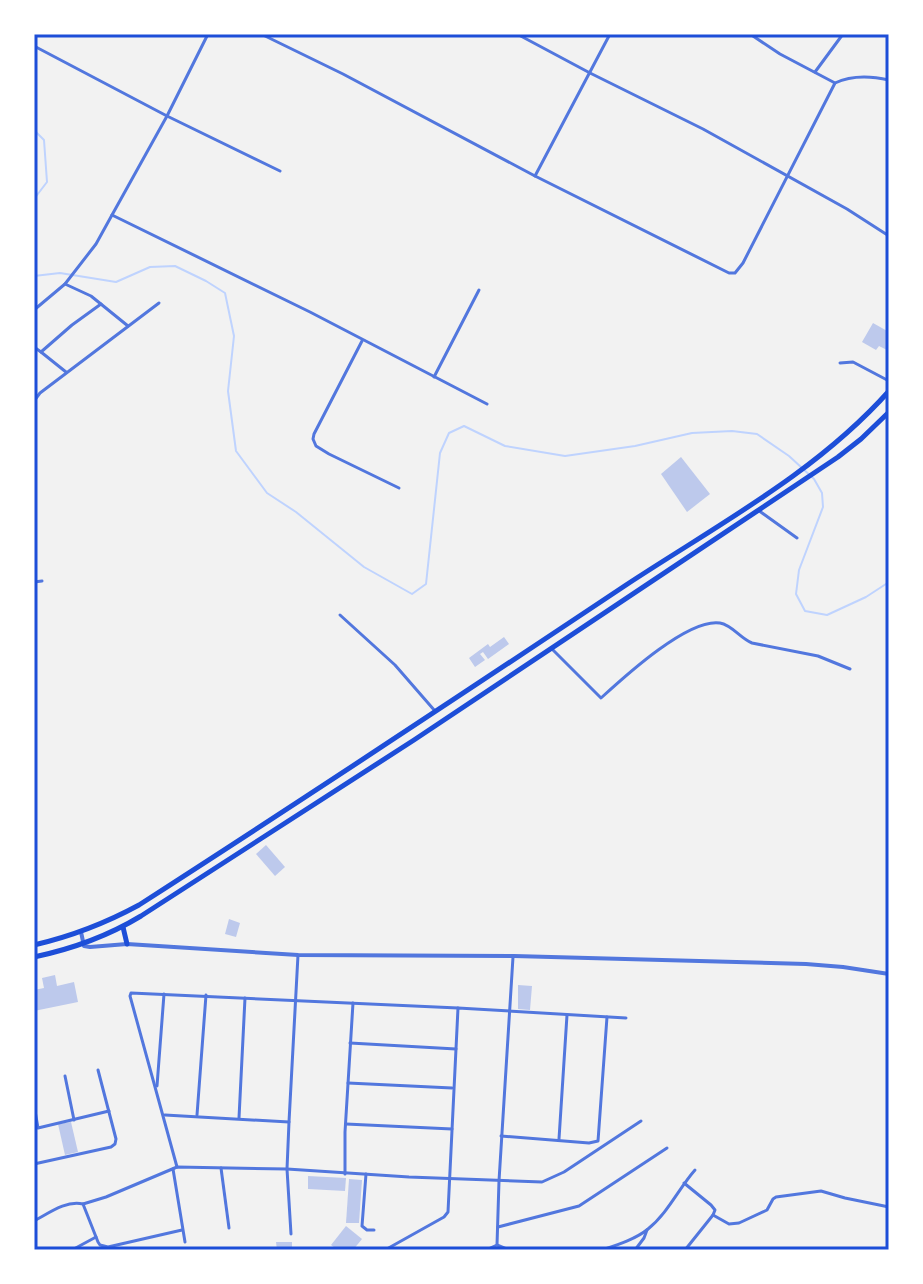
<svg xmlns="http://www.w3.org/2000/svg" width="923" height="1284" viewBox="0 0 923 1284" font-family="'Fira Sans Condensed',sans-serif">
	<style>
		.lines { fill: none; stroke-linecap: round; stroke-linejoin: round }
		.stream { stroke: #bfd3fe; stroke-width: 2 }
		.building { fill: #bdc9ec }
		.minor { stroke: #5277de; stroke-width: 3 }
		.tertiary { stroke: #5277de; stroke-width: 4 }
		.trunk { stroke: #1d4ed8; stroke-width: 5 }
		.neatline { fill: none; stroke: #1d4ed8; stroke-width: 3 }
	</style>
	<rect width="100%" height="100%" fill="#f2f2f2"/>
	<g class="lines">
		<g class="stream">
			<path d="M34,130L44,140L47,182L34,199"/>
			<path d="M34,276L60,273L116,282L150,267L175,266L206,281L225,293L234,336L228,391L236,451L267,493L296,512L364,567L412,594L426,584L440,453L449,433L464,426L505,446L565,456L635,446L692,433L732,431L757,434L789,456L814,479L822,493L823,507L799,570L796,594L805,611L827,615L866,597L889,582"/>
			<path d="M889,663L887,668L889,674"/>
		</g>
	</g>
	<g class="building">
		<path d="M873,323L889,332V351L879,346L876,350L862,342Z"/>
		<path d="M681,457L710,494L687,512L661,474Z"/>
		<path d="M504,637L509,644L488,659L483,652L480,654L485,660L475,667L469,658L488,644L490,647Z"/>
		<path d="M266,845L285,867L275,876L256,854Z"/>
		<path d="M229,919L240,923L236,937L225,934Z"/>
		<path d="M55,975L57,986L74,982L78,1002L34,1011V990L44,988L42,978Z"/>
		<path d="M518,985L532,986L530,1010L518,1009Z"/>
		<path d="M71,1122L78,1152L65,1155L58,1124Z"/>
		<path d="M308,1176L346,1178L345,1191L308,1189Z"/>
		<path d="M349,1179L362,1180L359,1223H346Z"/>
		<path d="M346,1226L362,1239L353,1250H338L331,1245Z"/>
		<path d="M276,1242H292V1250H277Z"/>
	</g>
	<g class="lines">
		<g class="minor">
			<path d="M208,34L167,116L112,215L310,312L487,404"/>
			<path d="M261,34L343,74L535,176"/>
			<path d="M517,34L590,73L703,129L847,209L889,236"/>
			<path d="M610,34L535,176L729,273H735L743,263L835,83L780,54L750,34"/>
			<path d="M34,46L167,116L280,171"/>
			<path d="M815,72L843,34"/>
			<path d="M835,83C852,75 871,76 889,80"/>
			<path d="M65,284L96,244L112,215"/>
			<path d="M34,310L65,284L91,296L128,326"/>
			<path d="M362,341L314,434L313,439L316,446L329,454L399,488"/>
			<path d="M34,347L41,352"/>
			<path d="M840,363L853,362L889,381"/>
			<path d="M66,372L41,352L72,325L101,304"/>
			<path d="M434,377L479,290"/>
			<path d="M34,401L40,393L159,303"/>
			<path d="M758,510L797,538"/>
			<path d="M34,582L42,581"/>
			<path d="M340,615L395,665L435,711"/>
			<path d="M552,649L601,698C624,677 688,618 720,623C732,625 740,638 752,643L818,656L850,669"/>
			<path d="M350,1043L456,1049"/>
			<path d="M65,1076L74,1120"/>
			<path d="M348,1083L452,1088"/>
			<path d="M157,1086L164,994"/>
			<path d="M34,1105L38,1128L109,1111"/>
			<path d="M165,1115L289,1122"/>
			<path d="M197,1115L206,995"/>
			<path d="M239,1118L245,998"/>
			<path d="M346,1124L452,1129"/>
			<path d="M501,1136L589,1143L598,1141L607,1017"/>
			<path d="M559,1139L567,1015"/>
			<path d="M34,1164L111,1147L115,1144L116,1139L98,1070"/>
			<path d="M177,1167L130,996L131,993L458,1008"/>
			<path d="M221,1168L229,1228"/>
			<path d="M173,1169L185,1242"/>
			<path d="M345,1174V1132L353,1003"/>
			<path d="M366,1174L362,1226L367,1230H374"/>
			<path d="M684,1183L711,1205L715,1210L713,1215L685,1250"/>
			<path d="M83,1204L106,1197L177,1167L287,1169L409,1177L542,1182L564,1172L641,1121"/>
			<path d="M713,1215L729,1224L739,1223L767,1210L773,1199L776,1197L821,1191L845,1198L889,1207"/>
			<path d="M34,1221C49,1213 66,1200 83,1204L98,1242L100,1245L108,1247L182,1230"/>
			<path d="M498,1227L579,1206L667,1148"/>
			<path d="M291,1234L287,1169L289,1122L298,955"/>
			<path d="M497,1245L509,1250"/>
			<path d="M72,1250L96,1237"/>
			<path d="M385,1250L444,1217L448,1212L458,1008L626,1018"/>
			<path d="M486,1250L497,1245L499,1181L513,957"/>
			<path d="M602,1250C617,1245 636,1239 648,1229C668,1213 679,1188 695,1170"/>
			<path d="M635,1250L644,1238L647,1230"/>
		</g>
		<path class="tertiary" d="M81,932L84,946L90,947L127,944L298,955L514,956L806,964L843,967L889,974"/>
		<g class="trunk">
			<path d="M123,927L127,944"/>
			<path d="M34,945C73,936 104,924 139,905C302,800 464,693 626,585C717,525 816,473 889,391"/>
			<path d="M34,957C72,949 108,936 141,916L414,740L838,457L861,439L889,412"/>
		</g>
	</g>
	<rect width="923" height="1284" fill="none" stroke="#ffffff" stroke-width="72"/>
	<rect x="36" y="36" width="851" height="1212" class="neatline"/>
</svg>
